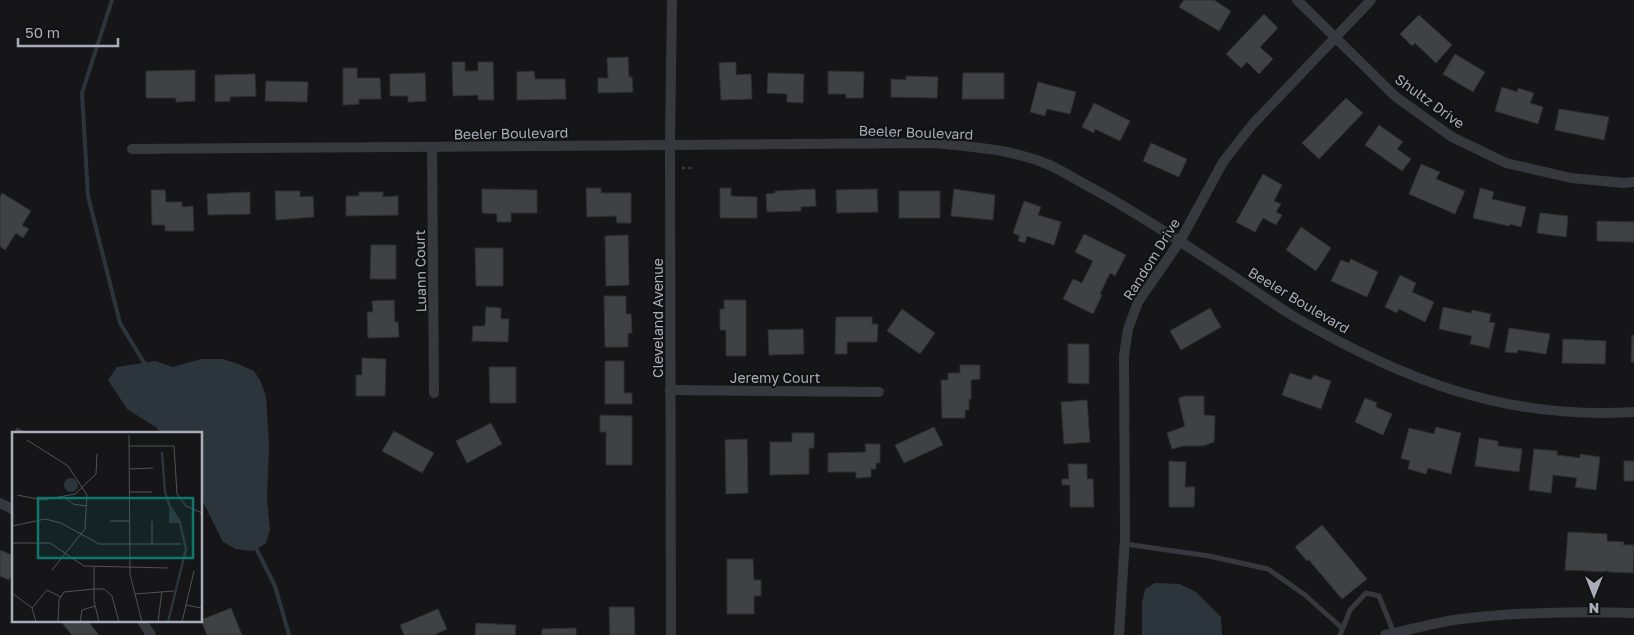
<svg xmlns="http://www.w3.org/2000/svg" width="1634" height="635" viewBox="0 0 1634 635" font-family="'Golos Text',sans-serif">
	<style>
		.water { fill: #2c353c }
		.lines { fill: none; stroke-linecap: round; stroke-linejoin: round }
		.stream { stroke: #2c353c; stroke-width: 4 }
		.building { fill: #404145; stroke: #303034 }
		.path { stroke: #3d3f44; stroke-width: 2.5; stroke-dasharray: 2.5 4; stroke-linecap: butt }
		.service { stroke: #37383d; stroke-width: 5 }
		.minor { stroke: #37383d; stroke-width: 10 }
		.labels { text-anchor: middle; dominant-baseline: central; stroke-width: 4; stroke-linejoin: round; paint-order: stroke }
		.street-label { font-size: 14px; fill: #a8adb8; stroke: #111113 }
		.inset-river { fill: none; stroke: #2c353c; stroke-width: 2.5 }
		.inset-road { fill: none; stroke: #505258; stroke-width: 1 }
		.view { fill: #0f766e; fill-opacity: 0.15; stroke: #0f766e; stroke-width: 2.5 }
		.inset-edge { fill: none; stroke: #a8adb8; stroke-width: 2.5 }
	</style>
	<rect width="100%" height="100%" fill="#161618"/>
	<g class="water">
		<path d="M201,359H223L238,364L254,371L260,380L266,396L269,446L267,499L270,529L266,543L253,551L236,549L223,542L201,498V434H161L157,428L127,409L108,380L117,367L155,361L173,367Z"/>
		<path d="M1155,583L1179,584L1196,592L1221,617L1222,635H1142V603L1145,589Z"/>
	</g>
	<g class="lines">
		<g class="stream">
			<path d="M112,0L82,93L88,196L120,323L146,366"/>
			<path d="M254,544L275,586L289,635"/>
		</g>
	</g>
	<g class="building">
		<path d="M1184,0H1214L1231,11L1219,31L1179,7Z"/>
		<path d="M1264,14L1278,28L1260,47L1273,59L1259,74L1247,62L1241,68L1226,54Z"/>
		<path d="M1419,15L1452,45L1436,63L1415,43L1412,46L1400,34Z"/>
		<path d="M1455,54L1485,72L1473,92L1443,74Z"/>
		<path d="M628,57L629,77H632L633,92L598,93V78H608L607,58Z"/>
		<path d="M452,62H465V71H478V62H493L494,100H478V95L453,96Z"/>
		<path d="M736,62V75L751,74L752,99L721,100L719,63Z"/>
		<path d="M343,68H357V78H380L381,99H359V104L343,105Z"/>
		<path d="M195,70V101L176,102V98H146V71Z"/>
		<path d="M534,71L535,79H565L566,99L517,100V72Z"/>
		<path d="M828,71L864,72L863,98H846V94H828Z"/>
		<path d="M425,73L426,101L408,102V96H390V74Z"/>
		<path d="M768,73L804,74L803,103L787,102V94L767,93Z"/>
		<path d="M963,73H1004V99H962Z"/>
		<path d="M255,74L256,96L230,97V101L215,102V75Z"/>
		<path d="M906,76L938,77L937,98L891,97V79L906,80Z"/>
		<path d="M266,81L308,82L307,102L265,101Z"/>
		<path d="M1038,82L1076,92L1070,114L1047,109L1045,116L1030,112Z"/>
		<path d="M1502,87L1517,92L1518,88L1534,93L1530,103L1543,107L1538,124L1495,111Z"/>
		<path d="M1346,98L1363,113L1319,159L1302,143Z"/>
		<path d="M1094,103L1130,121L1120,141L1095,129L1094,133L1082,127Z"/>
		<path d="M1559,109L1609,117L1604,140L1555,130Z"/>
		<path d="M1379,125L1403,142L1397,149L1411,159L1402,171L1365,145Z"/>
		<path d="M1151,143L1187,159L1179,177L1143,161Z"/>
		<path d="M1421,164L1440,172L1436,179L1465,191L1455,214L1409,194Z"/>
		<path d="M1263,174L1282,185L1274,201L1281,204L1276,212L1282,215L1276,225L1263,218L1255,232L1236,222Z"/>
		<path d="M586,188H601V193H631V223H617L616,216L587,217Z"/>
		<path d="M720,188H731V196L757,197V218H720Z"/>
		<path d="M1480,188L1494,192L1492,199L1526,207L1521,227L1510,224L1509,226L1473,218Z"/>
		<path d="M482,189L537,190V213H511V222H497V214L482,213Z"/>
		<path d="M815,189L816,206L801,207V211L767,212L766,194L775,193V191Z"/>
		<path d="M877,189L878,212L837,213L836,190Z"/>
		<path d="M954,189L995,195L993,220L951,216Z"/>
		<path d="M151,190H165L166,202H182V207L193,206L194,231H165V225H152Z"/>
		<path d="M275,191H300V197L313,196L314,217L276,220Z"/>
		<rect x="899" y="191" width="41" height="27"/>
		<path d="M250,192V214L208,215L207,194Z"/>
		<path d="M359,192H383V197L398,196V215L346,216V196H359Z"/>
		<path d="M2,193L31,211L22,225L29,229L23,238L16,233L5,250L0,246V197Z"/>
		<path d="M1024,201L1041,207L1038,215L1061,222L1054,245L1027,236L1025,243L1018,241L1020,236L1013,233Z"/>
		<path d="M1540,213L1568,216L1566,237L1537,233Z"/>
		<path d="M1597,221L1634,222V242L1597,241Z"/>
		<path d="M1301,227L1331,248L1316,271L1286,250Z"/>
		<path d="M1084,234L1126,255L1115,276L1110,273L1100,294L1102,295L1093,314L1063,299L1073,279L1082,283L1093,261L1075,252Z"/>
		<path d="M628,235L629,285L606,286L605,236Z"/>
		<path d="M371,245H396V279H370Z"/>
		<path d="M475,248H503V286H476Z"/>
		<path d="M1351,259L1378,272L1367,297L1331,281L1341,260L1349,263Z"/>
		<path d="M1400,275L1416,283L1412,292L1434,302L1425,322L1399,309L1397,313L1385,307Z"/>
		<path d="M604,296H626V314H631L632,333H628V347H605Z"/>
		<path d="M394,300L395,322H398L399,337L368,338L367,312H373L372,301Z"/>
		<path d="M724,300H746V356H726V330H720V309H724Z"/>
		<path d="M486,307L501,308V319H509L508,342L472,341L473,326H485Z"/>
		<path d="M1443,307L1471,313L1472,310L1491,314L1489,322L1495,323L1489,348L1470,344L1472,336L1439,329Z"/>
		<path d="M1210,308L1221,327L1181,350L1170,331Z"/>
		<path d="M902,309L935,333L920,354L887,331Z"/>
		<path d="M836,317H872V324H878L877,342H847V354H835Z"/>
		<path d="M1509,328L1550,334L1546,354L1518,350L1517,353L1505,352Z"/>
		<path d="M803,329L804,354L769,355L768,330Z"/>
		<path d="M1632,335H1634V362H1631Z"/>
		<path d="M1563,339L1606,341L1605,364L1562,363Z"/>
		<path d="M1068,344H1089V384L1068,383Z"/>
		<path d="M362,358L386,359L385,396H356V375H362Z"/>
		<path d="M605,361H624V393H632V404H605Z"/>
		<path d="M960,365H980V379L971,380V399H969V410H965V418H942L941,380H948V373H960Z"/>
		<path d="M489,367H516V403H490Z"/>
		<path d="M1290,373L1311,380L1314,375L1331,381L1321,409L1282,395Z"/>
		<path d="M1185,396H1204V415L1215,416L1214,442L1203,446H1183L1172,449L1167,433L1185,426L1179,402V398Z"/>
		<path d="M1365,398L1377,403L1376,407L1392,414L1383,435L1355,422Z"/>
		<path d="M1087,400L1090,442L1064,444L1061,402Z"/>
		<path d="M600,415L632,416V465H606V432H600Z"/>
		<path d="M491,423L502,444L467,463L456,441Z"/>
		<path d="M934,427L943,445L904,463L895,445Z"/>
		<path d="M1436,427L1461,433L1451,474L1428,468L1426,474L1408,469L1410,461L1401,458L1409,428L1434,434Z"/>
		<path d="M17,428L30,434H14Z"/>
		<path d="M394,431L434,453L422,473L382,451Z"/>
		<path d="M792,433H814V448H809V474L770,475V442H792Z"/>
		<path d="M1479,438L1498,441V446L1522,449L1519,472L1475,466Z"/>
		<path d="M747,439L748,493L726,494L725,440Z"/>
		<path d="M865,444H880V463H876V469H871V477L856,478V472H828V453L866,452Z"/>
		<path d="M1534,449L1557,451V455L1580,458V454L1600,457L1596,490L1575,487L1577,478L1553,475L1551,493L1529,490Z"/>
		<path d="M1169,461L1186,462L1185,487H1195L1194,507H1169Z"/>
		<rect x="1624" y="461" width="10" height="20"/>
		<path d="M1068,464H1087V479H1093L1094,507H1070V485H1062V479H1069Z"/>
		<path d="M1322,525L1367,579L1342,599L1309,560L1307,561L1295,547Z"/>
		<path d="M1568,532L1607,534V541L1624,542L1623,545H1634L1633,573L1565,570Z"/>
		<path d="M0,550L14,556V570L9,580L0,576Z"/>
		<path d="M727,559H753L754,580H761V596H754V614H727Z"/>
		<path d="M609,607H634L635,635H610Z"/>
		<path d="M231,608L242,635H207L201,620Z"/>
		<path d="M438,609L447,629L434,635H404L400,625Z"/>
		<path d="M64,621H88L99,635H72L62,623Z"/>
		<path d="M476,623L516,625L515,635H475Z"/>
		<path d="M576,628V635H542V629Z"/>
	</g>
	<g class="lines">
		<path class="path" d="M682,168H695"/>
		<g class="service">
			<path d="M1125,544L1209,556L1268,569L1305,595L1342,628"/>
			<path d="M1340,635L1350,610L1366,593L1379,596L1394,633"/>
		</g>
		<g class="minor">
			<path d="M1297,0L1396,97L1452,137L1506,163L1571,178L1624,183L1634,182"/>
			<path d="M432,147L434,393"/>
			<path d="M132,149L937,143C973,147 1008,149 1042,162C1059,168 1074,179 1090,187C1138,213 1184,244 1230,274C1251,288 1272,303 1293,316C1403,380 1505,420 1634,412"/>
			<path d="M670,390L879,392"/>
			<path d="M0,503L14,510"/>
			<path d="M142,621L151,635"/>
			<path d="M671,635L670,145L672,0"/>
			<path d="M1119,635L1125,538L1124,356L1128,329L1138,302L1180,241L1223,162L1252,125L1371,0"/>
			<path d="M1385,635C1410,630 1436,622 1461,619C1519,612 1576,611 1634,613"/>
		</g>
	</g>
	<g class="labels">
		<g class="street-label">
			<text transform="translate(1430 101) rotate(36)">Shultz Drive</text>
			<text transform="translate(916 132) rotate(2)">Beeler Boulevard</text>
			<text transform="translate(511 133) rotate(-1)">Beeler Boulevard</text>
			<text transform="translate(1151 259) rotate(-58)">Random Drive</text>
			<text transform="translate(420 271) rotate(-91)">Luann Court</text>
			<text transform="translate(1299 300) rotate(31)">Beeler Boulevard</text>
			<text transform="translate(657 318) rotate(-90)">Cleveland Avenue</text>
			<text x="775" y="377">Jeremy Court</text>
		</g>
	</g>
	<g transform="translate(12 432)">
		<rect width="190" height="190" fill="#161618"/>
		<path d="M52 53a7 7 0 1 1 14 0a7 7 0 1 1-14 0ZM157,74L160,75L170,91H157Z" fill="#2c353c"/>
		<path class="inset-river" d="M150,20L153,60L158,75M156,190L174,117L168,91"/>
		<path class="inset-road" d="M117,3L118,142L130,190M15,8L56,34L75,63L73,97L40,138M117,14H162L165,62L174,74L190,81M117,37L141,36M117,60H140M5,63L31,68L63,62L84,42L85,22M54,66L61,72L74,74M98,89H118M140,89V112M0,94L33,87L49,91L87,112H169M0,111H38L72,134L156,136M82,135V169L87,190M0,161L20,176L24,190M123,162L162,159M173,173L190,176M20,176L35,158L49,165M46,190L47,168L52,160L82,157H92L100,164L107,190M68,190L70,178L83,174M146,190L150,159M170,190L182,139"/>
		<path class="view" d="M26,66H181V126H26Z"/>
		<rect width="190" height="190" class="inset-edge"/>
	</g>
	<g transform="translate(1594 595) rotate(180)" stroke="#111113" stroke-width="4" paint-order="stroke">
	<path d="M0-4L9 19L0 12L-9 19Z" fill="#a8adb8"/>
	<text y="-8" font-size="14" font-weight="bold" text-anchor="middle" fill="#a8adb8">N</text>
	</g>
	<path d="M18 38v8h100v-8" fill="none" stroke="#a8adb8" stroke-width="2.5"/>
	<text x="25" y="38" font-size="15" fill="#a8adb8" stroke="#111113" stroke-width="4" paint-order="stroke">50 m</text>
</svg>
